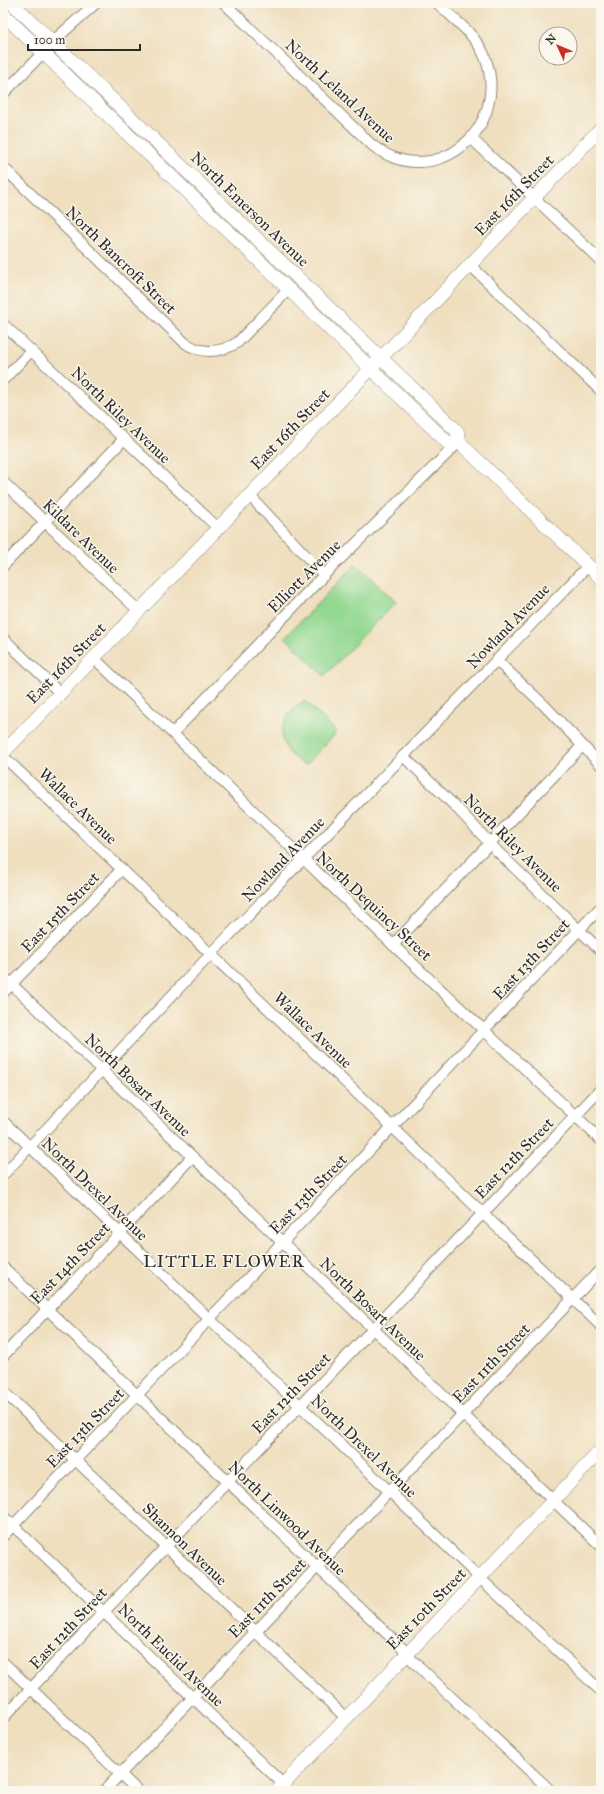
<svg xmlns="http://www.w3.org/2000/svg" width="604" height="1794" viewBox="0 0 604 1794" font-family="'IM FELL Great Primer',serif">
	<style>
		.green { fill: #92d891; stroke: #5e825e }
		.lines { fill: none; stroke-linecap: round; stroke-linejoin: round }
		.minor-casing { stroke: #8d8575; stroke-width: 12 }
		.major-casing { stroke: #8d8575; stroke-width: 14 }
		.minor { stroke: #fff; stroke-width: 10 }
		.major { stroke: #fff; stroke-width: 13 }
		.labels { text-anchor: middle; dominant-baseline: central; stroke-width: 3; stroke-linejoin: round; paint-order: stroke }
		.street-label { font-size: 16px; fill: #2b2b2b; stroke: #fbf7ec }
		.neighbourhood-label { font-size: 17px; letter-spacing: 1px; fill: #2b2b2b; stroke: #fbf7ec }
	</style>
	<rect width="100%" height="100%" fill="#fbf7ec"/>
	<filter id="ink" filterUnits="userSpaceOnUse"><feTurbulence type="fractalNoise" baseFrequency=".025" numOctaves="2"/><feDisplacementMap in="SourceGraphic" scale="8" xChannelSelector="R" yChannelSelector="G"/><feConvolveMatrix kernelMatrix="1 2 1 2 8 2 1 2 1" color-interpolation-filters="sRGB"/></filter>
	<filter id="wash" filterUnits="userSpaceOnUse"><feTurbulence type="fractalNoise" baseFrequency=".012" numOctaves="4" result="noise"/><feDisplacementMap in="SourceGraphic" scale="16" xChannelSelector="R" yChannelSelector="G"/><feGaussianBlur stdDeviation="0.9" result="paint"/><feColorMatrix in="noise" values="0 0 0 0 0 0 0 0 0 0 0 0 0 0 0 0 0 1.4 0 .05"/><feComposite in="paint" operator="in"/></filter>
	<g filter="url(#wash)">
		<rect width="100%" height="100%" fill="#efdfbf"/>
		<g class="green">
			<path d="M356,564L396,602L324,676L285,637Z"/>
			<path d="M305,701L337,732L306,765C274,751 275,716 305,701Z"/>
		</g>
	</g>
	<g filter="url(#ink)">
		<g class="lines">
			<g class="minor-casing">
				<g id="minor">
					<path d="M224,3L372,145C434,194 512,129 485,57C476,35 454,19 437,3"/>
					<path d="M3,94L59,36L96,3"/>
					<path d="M472,139L601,261"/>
					<path d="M3,167L184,342C201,355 221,353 238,342L289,289"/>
					<path d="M470,265L601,391"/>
					<path d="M3,324L218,528"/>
					<path d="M3,380L31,351"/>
					<path d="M3,482L139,611"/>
					<path d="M250,496L324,575"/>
					<path d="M3,566L124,439"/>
					<path d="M3,638L60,693"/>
					<path d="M94,658L393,945L601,1140"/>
					<path d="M496,660L544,705L601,765"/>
					<path d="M173,733L324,575L459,442"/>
					<path d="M3,756L601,1326"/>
					<path d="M403,756L457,808L497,851L601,951"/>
					<path d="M393,945L582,746"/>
					<path d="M3,976L601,1546"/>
					<path d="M3,993L122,869"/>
					<path d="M3,1121L483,1581L601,1691"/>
					<path d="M3,1175L211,954L588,566"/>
					<path d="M3,1267L402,1648L413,1661L551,1791"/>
					<path d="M3,1356L192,1157"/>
					<path d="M3,1391L346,1718"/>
					<path d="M3,1516L283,1784"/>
					<path d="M3,1536L601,907"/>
					<path d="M3,1662L138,1791"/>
					<path d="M3,1718L601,1089"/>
					<path d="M104,1791L601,1269"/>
				</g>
			</g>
			<g class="major-casing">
				<g id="major">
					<path d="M12,3L457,431L459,436V442"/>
					<path d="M3,14L447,442H459"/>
					<path d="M459,442L601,578"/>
					<path d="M3,753L601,128"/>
					<path d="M277,1791L601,1450"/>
				</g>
			</g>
			<use href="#minor" class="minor"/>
			<use href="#major" class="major"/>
		</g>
	</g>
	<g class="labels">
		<g class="street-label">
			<text transform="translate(340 91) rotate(43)">North Leland Avenue</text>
			<text transform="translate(514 195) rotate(-46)">East 16th Street</text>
			<text transform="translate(250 209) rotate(44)">North Emerson Avenue</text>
			<text transform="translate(121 260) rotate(44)">North Bancroft Street</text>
			<text transform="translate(121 415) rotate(44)">North Riley Avenue</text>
			<text transform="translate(290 429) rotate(-46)">East 16th Street</text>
			<text transform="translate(81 536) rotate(44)">Kildare Avenue</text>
			<text transform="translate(304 576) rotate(-45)">Elliott Avenue</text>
			<text transform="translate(508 626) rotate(-46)">Nowland Avenue</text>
			<text transform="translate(66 663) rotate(-46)">East 16th Street</text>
			<text transform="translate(78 806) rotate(44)">Wallace Avenue</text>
			<text transform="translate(513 843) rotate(45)">North Riley Avenue</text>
			<text transform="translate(283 859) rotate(-46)">Nowland Avenue</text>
			<text transform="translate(374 906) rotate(43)">North Dequincy Street</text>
			<text transform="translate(60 912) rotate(-46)">East 15th Street</text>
			<text transform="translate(531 959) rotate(-47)">East 13th Street</text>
			<text transform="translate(313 1030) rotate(44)">Wallace Avenue</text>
			<text transform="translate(138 1085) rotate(44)">North Bosart Avenue</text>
			<text transform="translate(514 1158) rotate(-46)">East 12th Street</text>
			<text transform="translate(95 1189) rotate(44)">North Drexel Avenue</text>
			<text transform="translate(308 1194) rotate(-46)">East 13th Street</text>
			<text transform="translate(70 1263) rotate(-46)">East 14th Street</text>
			<text transform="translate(373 1309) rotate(44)">North Bosart Avenue</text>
			<text transform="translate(491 1363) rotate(-46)">East 11th Street</text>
			<text transform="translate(291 1393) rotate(-46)">East 12th Street</text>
			<text transform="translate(85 1428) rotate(-46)">East 13th Street</text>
			<text transform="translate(364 1446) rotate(44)">North Drexel Avenue</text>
			<text transform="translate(287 1518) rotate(44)">North Linwood Avenue</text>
			<text transform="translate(185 1544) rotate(44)">Shannon Avenue</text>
			<text transform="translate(267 1598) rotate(-46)">East 11th Street</text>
			<text transform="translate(426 1609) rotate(-46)">East 10th Street</text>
			<text transform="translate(68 1628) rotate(-47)">East 12th Street</text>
			<text transform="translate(171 1655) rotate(44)">North Euclid Avenue</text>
		</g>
		<g class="neighbourhood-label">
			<text x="224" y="1261">LITTLE FLOWER</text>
		</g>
	</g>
	<rect width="604" height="1794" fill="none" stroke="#fbf7ec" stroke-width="16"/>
	<g transform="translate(558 46) rotate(314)"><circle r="19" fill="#fbf7ec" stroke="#a8a59f"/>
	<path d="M0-3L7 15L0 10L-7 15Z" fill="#c8321e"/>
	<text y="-6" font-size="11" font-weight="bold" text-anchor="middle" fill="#2b2b2b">N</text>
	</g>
	<path d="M28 44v6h112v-6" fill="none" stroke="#2b2b2b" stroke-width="2"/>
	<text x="34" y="44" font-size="12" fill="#2b2b2b" stroke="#fbf7ec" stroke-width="3" paint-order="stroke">100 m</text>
</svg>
